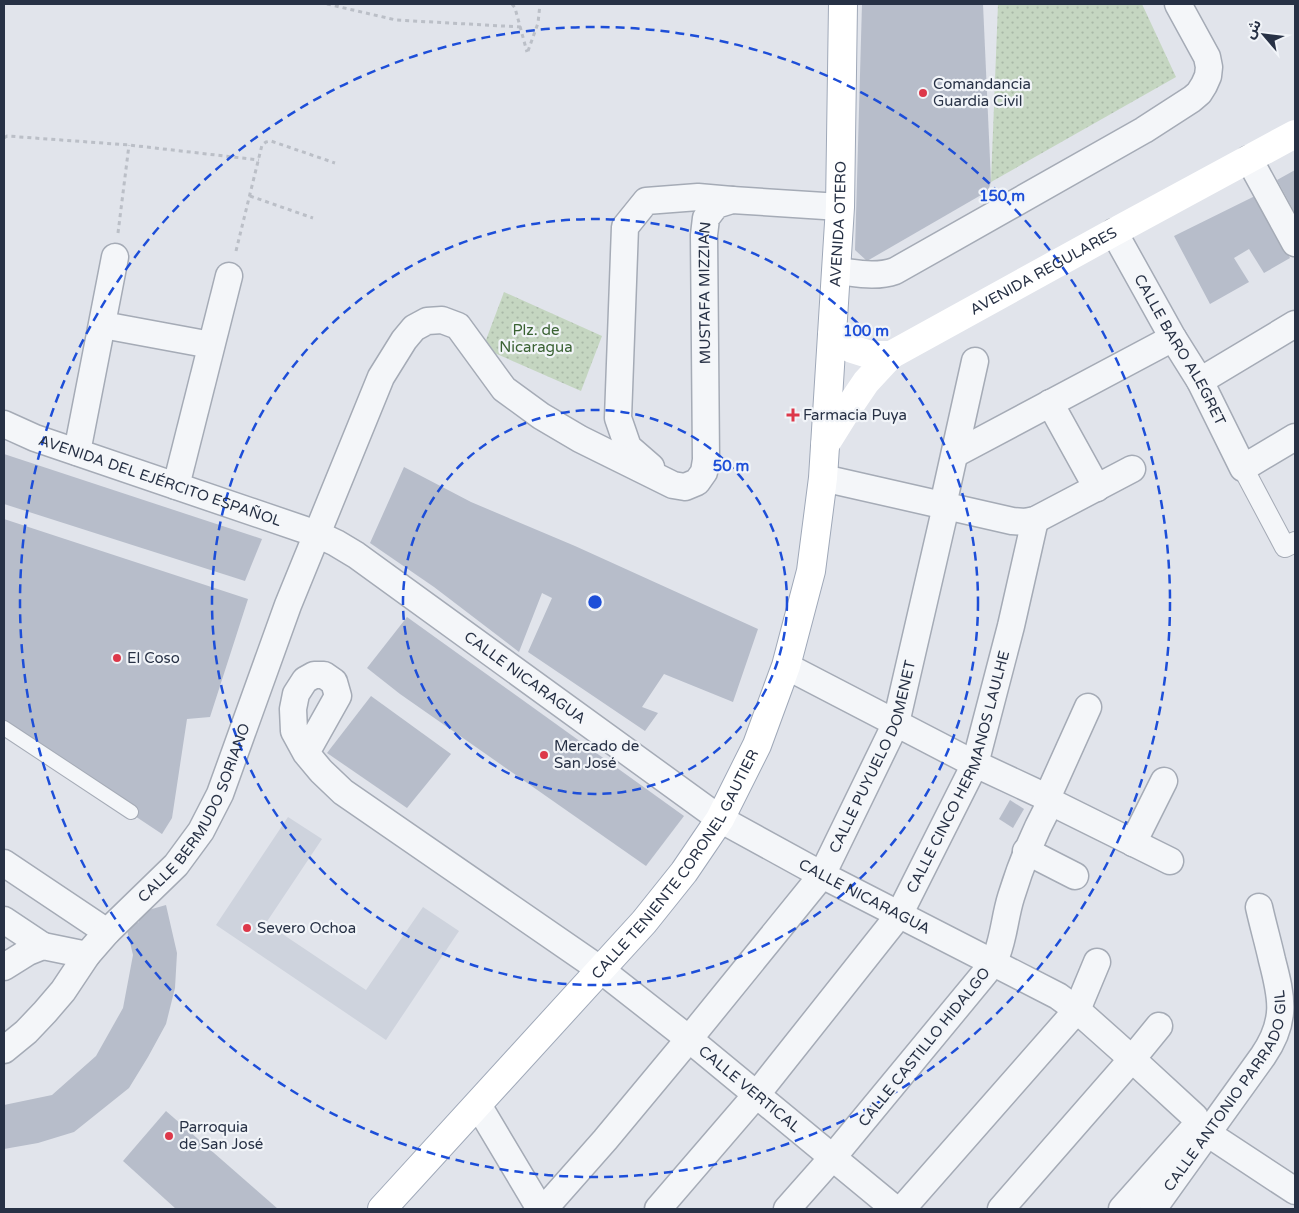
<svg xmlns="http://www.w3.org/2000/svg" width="1299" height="1213" viewBox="0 0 1299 1213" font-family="'Varela Round','Noto Sans Arabic',sans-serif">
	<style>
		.built { fill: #ced3dd }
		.park { fill: url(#park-dots) }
		.building { fill: #b7bdca }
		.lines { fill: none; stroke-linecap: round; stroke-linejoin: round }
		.service-casing { stroke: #a5abb6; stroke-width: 16 }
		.pedestrian-casing { stroke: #a5abb6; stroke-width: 22 }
		.minor-casing { stroke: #a5abb6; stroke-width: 29 }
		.primary-casing { stroke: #9fa8b8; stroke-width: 30 }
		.path { stroke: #bbbfc7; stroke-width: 3; stroke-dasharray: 4 4; stroke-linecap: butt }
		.service { stroke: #f4f6f9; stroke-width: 14 }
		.pedestrian { stroke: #f4f6f9; stroke-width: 20 }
		.minor { stroke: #f4f6f9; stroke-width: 26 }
		.secondary { stroke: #fff; stroke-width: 28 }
		.primary { stroke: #fff; stroke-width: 28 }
		.ring { fill: none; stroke: #1d4ed8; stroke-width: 2.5; stroke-dasharray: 9 6 }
		.poi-dot { fill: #dd384a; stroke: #f1f4f8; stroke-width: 2 }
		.labels { text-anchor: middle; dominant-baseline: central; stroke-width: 4.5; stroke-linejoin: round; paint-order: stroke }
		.poi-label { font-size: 15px; fill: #273145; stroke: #f1f4f8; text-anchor: start }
		.street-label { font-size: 15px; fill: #273145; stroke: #f1f4f8 }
		.park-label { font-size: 15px; fill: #3a6233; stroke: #f1f4f8 }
		.centre { fill: #1d4ed8; stroke: #f1f4f8; stroke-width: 2.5 }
		.ring-label { font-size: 15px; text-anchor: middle; font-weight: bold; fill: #1d4ed8; stroke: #f1f4f8; stroke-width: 4.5; stroke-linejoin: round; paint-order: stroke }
	</style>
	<defs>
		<pattern id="park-dots" width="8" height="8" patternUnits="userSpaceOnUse" patternTransform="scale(1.25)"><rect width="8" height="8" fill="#c5d6c1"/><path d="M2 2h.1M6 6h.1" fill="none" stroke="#a9b8a7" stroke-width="1.8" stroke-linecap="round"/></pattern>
	</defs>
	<rect width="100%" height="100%" fill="#e1e4eb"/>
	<path class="built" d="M288,817L322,839L266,923L366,990L423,907L459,931L386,1040L216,925Z"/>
	<g class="park">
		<path d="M998,4H1142L1176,77L991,182Z"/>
		<path d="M504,292L602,336L581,391L483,348Z"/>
	</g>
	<g class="building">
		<path d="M862,4H983L991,182L988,191L867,261L855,250Z"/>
		<path d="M1295,170V213L1277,180Z"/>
		<path d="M1257,195L1290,258L1264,273L1249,249L1234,258L1249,282L1210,304L1174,236Z"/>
		<path d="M4,454L262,539L245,581L4,504Z"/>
		<path d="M404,467L471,502L575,546L758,629L733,702L664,674L642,707L658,713L645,731L528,652L552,598L542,593L519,652L434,587L370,543Z"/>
		<path d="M4,519L248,599L210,717L187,719L172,818L162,834L4,729Z"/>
		<path d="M407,617L684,816L646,866L400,694L367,668Z"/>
		<path d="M371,696L451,754L407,808L327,753Z"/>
		<path d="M1010,800L1024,809L1013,828L999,819Z"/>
		<path d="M166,905L177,953L175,988L166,1024L148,1057L129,1088L74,1132L38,1143L4,1149V1105L52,1095L96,1056L123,1008L133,955L126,926L139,922L138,913Z"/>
		<path d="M166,1111L278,1209H176L123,1161Z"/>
	</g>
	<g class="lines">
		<g class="service-casing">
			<path id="service" d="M4,728L131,812"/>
		</g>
		<g class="pedestrian-casing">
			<path id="pedestrian" d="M1243,468L1285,547L1295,542"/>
		</g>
		<g class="minor-casing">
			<g id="minor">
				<path d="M1249,159L1295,243"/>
				<path id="s1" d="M1114,232L1173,338L1200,381L1243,468L1295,437"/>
				<path d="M836,271C856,273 875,278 895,271L1144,130L1192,99L1199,93L1204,85L1208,76L1209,67L1207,57L1178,4"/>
				<path d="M103,325L211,345"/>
				<path d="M1200,381L1295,324"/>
				<path d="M1050,403L1097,488"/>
				<path id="s2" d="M4,424L35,438L317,534L336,543L356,555L720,819L822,875L1058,996L1077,1010L1132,1059L1195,1117L1196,1121L1195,1127L1122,1209"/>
				<path d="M77,452L115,257"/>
				<path d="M955,454L1173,338"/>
				<path d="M651,467L628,447L618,418L625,227L646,201L698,197L732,200"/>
				<path d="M823,478L1012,521L1025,522L1035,520L1132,469"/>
				<path d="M176,486L229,276"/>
				<path d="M786,666L967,760L1044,796C1047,798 1049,800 1049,805C1033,835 1021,864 1011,897C1005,916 1004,936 997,954C995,961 990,967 985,973L833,1157L787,1209"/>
				<path id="s3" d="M306,753L338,696L334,682L324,675H314L305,680L296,694L293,709L294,731L306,753L321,771L343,792L601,970L689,1039L895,1209"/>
				<path d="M1047,798L1088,707"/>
				<path d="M1049,801L1170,861"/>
				<path d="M1133,843L1164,781"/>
				<path d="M1026,851L1075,876"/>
				<path d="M4,863L107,932"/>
				<path d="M4,920L43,946"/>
				<path d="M4,967L28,952L43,946L87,955"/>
				<path id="s4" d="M4,1050L26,1032L45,1012L63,991L87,955L107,932L176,865L201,831L220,794L288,605L381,377L404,340L414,328L427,321L442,320L458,326L504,389L541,416L580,439L673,485L685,487L697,482L704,472L706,460L704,235L706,218L716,205L732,200L840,207"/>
				<path d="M478,1105L540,1209"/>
				<path d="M1207,1133L1295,1191"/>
				<path id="s5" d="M544,1209L605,1140L689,1039L822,875L896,723L946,506L945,496L975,361"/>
				<path id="s6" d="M658,1209L757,1094L899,915L975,764L1011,626L1035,520"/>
				<path d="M902,1209L1077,1010L1097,962"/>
				<path d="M1001,1209L1132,1059L1159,1026"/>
				<path id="s7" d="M1153,1209L1263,1056C1287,1021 1282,998 1272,960C1268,942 1263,925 1259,907"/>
			</g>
		</g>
		<g class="primary-casing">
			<g id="primary">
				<path id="s9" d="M382,1209L644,922L684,872L720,819L757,745L786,666L811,571L823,478L840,207L843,4"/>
			</g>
		</g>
		<g class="path">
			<path d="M327,4L396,20L521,27"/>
			<path d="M512,4L515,8L527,52"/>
			<path d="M528,51L538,23L540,4"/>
			<path d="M4,138L7,136L129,145L259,160"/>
			<path d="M250,196L313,218"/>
			<path d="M118,233L129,145"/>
			<path d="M236,251L262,145L266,142L271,141L335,163"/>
		</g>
		<use href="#service" class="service"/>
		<use href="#pedestrian" class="pedestrian"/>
		<use href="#minor" class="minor"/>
		<g class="secondary">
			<path d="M832,335L852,349L871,355H891"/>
			<path id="s8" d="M825,445L845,413L866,382L891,355L1114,232L1295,134"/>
		</g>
		<use href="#primary" class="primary"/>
	</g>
	<g class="ring">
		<circle cx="595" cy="602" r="192"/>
		<circle cx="595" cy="602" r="383"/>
		<circle cx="595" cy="602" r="575"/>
	</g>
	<g class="poi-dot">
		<circle cx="923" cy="93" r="5"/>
		<path d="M790.5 407.5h5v5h5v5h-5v5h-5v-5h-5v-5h5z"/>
		<circle cx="117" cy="658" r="5"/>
		<circle cx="544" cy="755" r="5"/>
		<circle cx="247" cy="928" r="5"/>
		<circle cx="169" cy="1136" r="5"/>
	</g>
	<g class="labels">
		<g class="poi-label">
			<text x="933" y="84">Comandancia<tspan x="933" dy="17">Guardia Civil</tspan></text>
			<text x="803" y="415">Farmacia Puya</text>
			<text x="127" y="658">El Coso</text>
			<text x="554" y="746">Mercado de<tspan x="554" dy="17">San José</tspan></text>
			<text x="257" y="928">Severo Ochoa</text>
			<text x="179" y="1127">Parroquia<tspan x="179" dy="17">de San José</tspan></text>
		</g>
		<g class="street-label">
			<text stroke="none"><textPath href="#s9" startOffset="1130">AVENIDA OTERO</textPath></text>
			<text stroke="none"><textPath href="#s8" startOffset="286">AVENIDA REGULARES</textPath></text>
			<text stroke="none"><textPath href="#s4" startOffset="1380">MUSTAFA MIZZIAN</textPath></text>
			<text stroke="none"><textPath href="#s1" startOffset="135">CALLE BARO ALEGRET</textPath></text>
			<text stroke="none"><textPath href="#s2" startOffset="166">AVENIDA DEL EJÉRCITO ESPAÑOL</textPath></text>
			<text stroke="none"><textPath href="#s2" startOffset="585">CALLE NICARAGUA</textPath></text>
			<text stroke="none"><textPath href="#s5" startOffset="564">CALLE PUYUELO DOMENET</textPath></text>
			<text stroke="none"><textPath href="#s6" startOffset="536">CALLE CINCO HERMANOS LAULHE</textPath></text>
			<text stroke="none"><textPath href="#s4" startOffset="308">CALLE BERMUDO SORIANO</textPath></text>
			<text stroke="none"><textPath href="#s9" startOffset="454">CALLE TENIENTE CORONEL GAUTIER</textPath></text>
			<text stroke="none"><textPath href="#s2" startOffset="990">CALLE NICARAGUA</textPath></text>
			<text transform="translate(924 1047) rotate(-51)">CALLE CASTILLO HIDALGO</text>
			<text stroke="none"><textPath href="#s3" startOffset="749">CALLE VERTICAL</textPath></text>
			<text stroke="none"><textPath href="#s7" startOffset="141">CALLE ANTONIO PARRADO GIL</textPath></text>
		</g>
		<g class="park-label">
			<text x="536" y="330">Plz. de<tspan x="536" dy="17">Nicaragua</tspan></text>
		</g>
	</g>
	<circle cx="595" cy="602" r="8" class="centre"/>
	<g class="ring-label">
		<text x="1002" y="201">150 m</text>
		<text x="866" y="336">100 m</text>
		<text x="731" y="471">50 m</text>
	</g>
	<rect width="1299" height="1213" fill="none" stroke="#273145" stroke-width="10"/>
	<g transform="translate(1264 35) rotate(298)" stroke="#f1f4f8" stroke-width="4" paint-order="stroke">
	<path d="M0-4L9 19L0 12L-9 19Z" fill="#273145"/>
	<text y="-8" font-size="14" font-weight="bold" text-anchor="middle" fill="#273145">ش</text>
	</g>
</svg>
